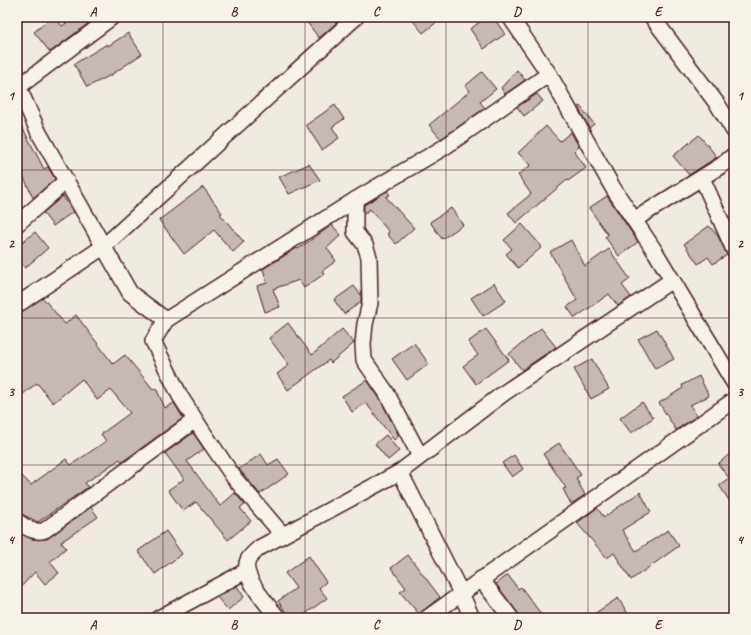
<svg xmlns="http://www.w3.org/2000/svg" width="751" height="635" viewBox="0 0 751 635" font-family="Caveat,sans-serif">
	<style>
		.building { fill: #c6b8b3; stroke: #4a1f2b }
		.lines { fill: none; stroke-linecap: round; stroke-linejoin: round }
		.minor-casing { stroke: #4a1f2b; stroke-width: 18 }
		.minor { stroke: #f7f3e8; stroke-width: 15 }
		.grid { fill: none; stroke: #4a1f2b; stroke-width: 1; stroke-opacity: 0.55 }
		.neatline { fill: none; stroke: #4a1f2b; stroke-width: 1.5 }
		.grid-label { font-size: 13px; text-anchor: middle; font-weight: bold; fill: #4a1f2b }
	</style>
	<rect width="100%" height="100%" fill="#f0ebe0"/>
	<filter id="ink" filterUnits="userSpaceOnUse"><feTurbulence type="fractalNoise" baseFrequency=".025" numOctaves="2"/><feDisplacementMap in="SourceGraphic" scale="8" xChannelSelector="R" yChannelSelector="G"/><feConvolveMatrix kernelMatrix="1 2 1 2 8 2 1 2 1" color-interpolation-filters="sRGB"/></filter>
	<g filter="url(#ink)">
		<g class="building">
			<path d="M52,17H55L62,26L75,17H97L50,52L34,32Z"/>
			<path d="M303,17H343L319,38Z"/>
			<path d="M410,17H443L423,33Z"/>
			<path d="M487,17H493L505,34L484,49L470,29Z"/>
			<path d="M128,33L142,54L111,75L87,87L74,64L107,44L108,46Z"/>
			<path d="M517,70L525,80L505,94L501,88Z"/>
			<path d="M482,72L496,89L480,102L485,108L441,139L429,125L470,91L465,86Z"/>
			<path d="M537,94L543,101L524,116L517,107Z"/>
			<path d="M335,105L344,119L332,127L339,138L322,150L306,125Z"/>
			<path d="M580,106L594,124L589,128L578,107Z"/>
			<path d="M17,117L44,169L48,167L55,179L33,198L17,162Z"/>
			<path d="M546,126L560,141L571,132L579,147L574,151L586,168L568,181L567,180L516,223L508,213L531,194L518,175L531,165L518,153Z"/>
			<path d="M699,135L717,157L689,175L673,156Z"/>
			<path d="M309,164L320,180L289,194L279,177Z"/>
			<path d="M203,187L222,213L220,214L244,242L233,252L214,230L184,254L159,220Z"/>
			<path d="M387,191L390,195L386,197L414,228L396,244L387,234L389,232L370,209L364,214V205Z"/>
			<path d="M63,196L73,212L53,226L43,213Z"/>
			<path d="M607,196L638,242L619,256L605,237L608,235L589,208Z"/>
			<path d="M451,208L463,225L442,239L430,222Z"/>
			<path d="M522,224L542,247L518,268L506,254L512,249L504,240Z"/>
			<path d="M332,225L341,235L327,248L336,261L322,271L324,274L304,288L299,280L273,289L280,307L265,312L257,286L267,283L263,269L297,248L298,249Z"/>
			<path d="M709,226L718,236L727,255L713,264L708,257L698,264L684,244Z"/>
			<path d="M35,232L48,248L25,268L17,258V246Z"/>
			<path d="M571,240L585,266L609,249L630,279L622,285L631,297L618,306L609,294L575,318L567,307L577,300L550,252Z"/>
			<path d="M494,283L506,301L483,316L471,298Z"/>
			<path d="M354,286L361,295V302L344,314L334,300Z"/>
			<path d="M43,298L65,324L76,315L113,364L125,355L153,389L156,388L165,408L174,403L183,418L122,462L120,459L85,483L88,487L38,522L17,512V471L31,485L66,459L71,465L106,441L101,434L130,413L111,390L97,400L82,379L53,403L37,383L17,399V314Z"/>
			<path d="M288,323L312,355L342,329L354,343L331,363L329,360L288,390L277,374L289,365L269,338Z"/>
			<path d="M541,328L556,347L522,370L509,354Z"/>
			<path d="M486,329L509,360L476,384L463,366L478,355L468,342Z"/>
			<path d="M657,329L674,359L655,369L638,339Z"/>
			<path d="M414,343L429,364L407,380L392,359Z"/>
			<path d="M592,359L609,389L591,399L574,369Z"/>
			<path d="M699,376L709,396L690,405L697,416L676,430L659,403L683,388L682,385Z"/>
			<path d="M367,380L380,399L399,436L394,440L366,403L352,412L342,396Z"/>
			<path d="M642,402L653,418L631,433L620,418Z"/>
			<path d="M193,433L204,449L187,461L220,506L235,493L245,505L240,508L251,521L228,540L196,502L183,511L168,490L184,479L165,453Z"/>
			<path d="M386,435L399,451L388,460L375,444Z"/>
			<path d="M559,443L581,475L576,478L585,495L571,504L563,489L566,488L543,454Z"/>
			<path d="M734,450V508L719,485L729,478L718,464Z"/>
			<path d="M261,454L268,465L278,459L289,474L260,494L239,469Z"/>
			<path d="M514,455L523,469L512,477L502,463Z"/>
			<path d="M640,492L651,512L622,530L636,551L668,530L679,546L631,580L614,553L607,558L577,523L597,508L604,517Z"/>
			<path d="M91,507L98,517L61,542L66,548L50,562L59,573L45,584L35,572L17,591V532L32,539H47Z"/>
			<path d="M166,531L182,554L155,574L138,551Z"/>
			<path d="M408,555L440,597L419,614L400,592L406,588L391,568Z"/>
			<path d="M309,556L326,582L319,588L327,598L300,618H290L278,601L296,588L285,573Z"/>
			<path d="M508,575L518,589L521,587L544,618H520L518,613L496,584Z"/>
			<path d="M237,586L244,597L228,610L217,597Z"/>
			<path d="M618,598L627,612L619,618H588Z"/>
		</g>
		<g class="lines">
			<g class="minor-casing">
				<g id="minor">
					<path d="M510,17L549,74L613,188L656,253L734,383"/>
					<path d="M652,17L718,105L734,131"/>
					<path d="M17,84L39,133L130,293L166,320L153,341L180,396L203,432L235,479L282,534"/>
					<path d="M17,88L112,17"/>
					<path d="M702,178L734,250"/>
					<path d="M355,200V232L365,245L369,257L370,303L365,324L363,344L364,360L386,392L420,456"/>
					<path d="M634,220L722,165L734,155"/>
					<path d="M17,224L66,181"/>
					<path d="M17,305L103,247L356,17"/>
					<path d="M166,320L355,200L443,148L549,74"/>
					<path d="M400,472L461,593L472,618"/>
					<path d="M17,521C24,527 36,534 45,530L195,420"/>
					<path d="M481,579L511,618"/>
					<path d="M159,618L246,571"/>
					<path d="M278,618C269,606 240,576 248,560C250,556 255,552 259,548L400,472L504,393L672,280"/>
					<path d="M427,618L734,400"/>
				</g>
			</g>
			<use href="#minor" class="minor"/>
		</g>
	</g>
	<path class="grid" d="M163,17V618M305,17V618M446,17V618M588,17V618M17,170H734M17,318H734M17,465H734"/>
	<rect width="751" height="635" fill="none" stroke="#f7f3e8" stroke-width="44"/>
	<rect x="22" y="22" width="707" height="591" class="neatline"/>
	<g class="grid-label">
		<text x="93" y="16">A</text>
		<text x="234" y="16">B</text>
		<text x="376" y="16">C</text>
		<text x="517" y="16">D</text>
		<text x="658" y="16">E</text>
		<text x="11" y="100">1</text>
		<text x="740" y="100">1</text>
		<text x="11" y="248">2</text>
		<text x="740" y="248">2</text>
		<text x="11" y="396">3</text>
		<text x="740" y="396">3</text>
		<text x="11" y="544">4</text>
		<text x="740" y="544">4</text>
		<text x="93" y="629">A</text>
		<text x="234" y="629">B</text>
		<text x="376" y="629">C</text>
		<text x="517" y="629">D</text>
		<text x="658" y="629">E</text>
	</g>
</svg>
